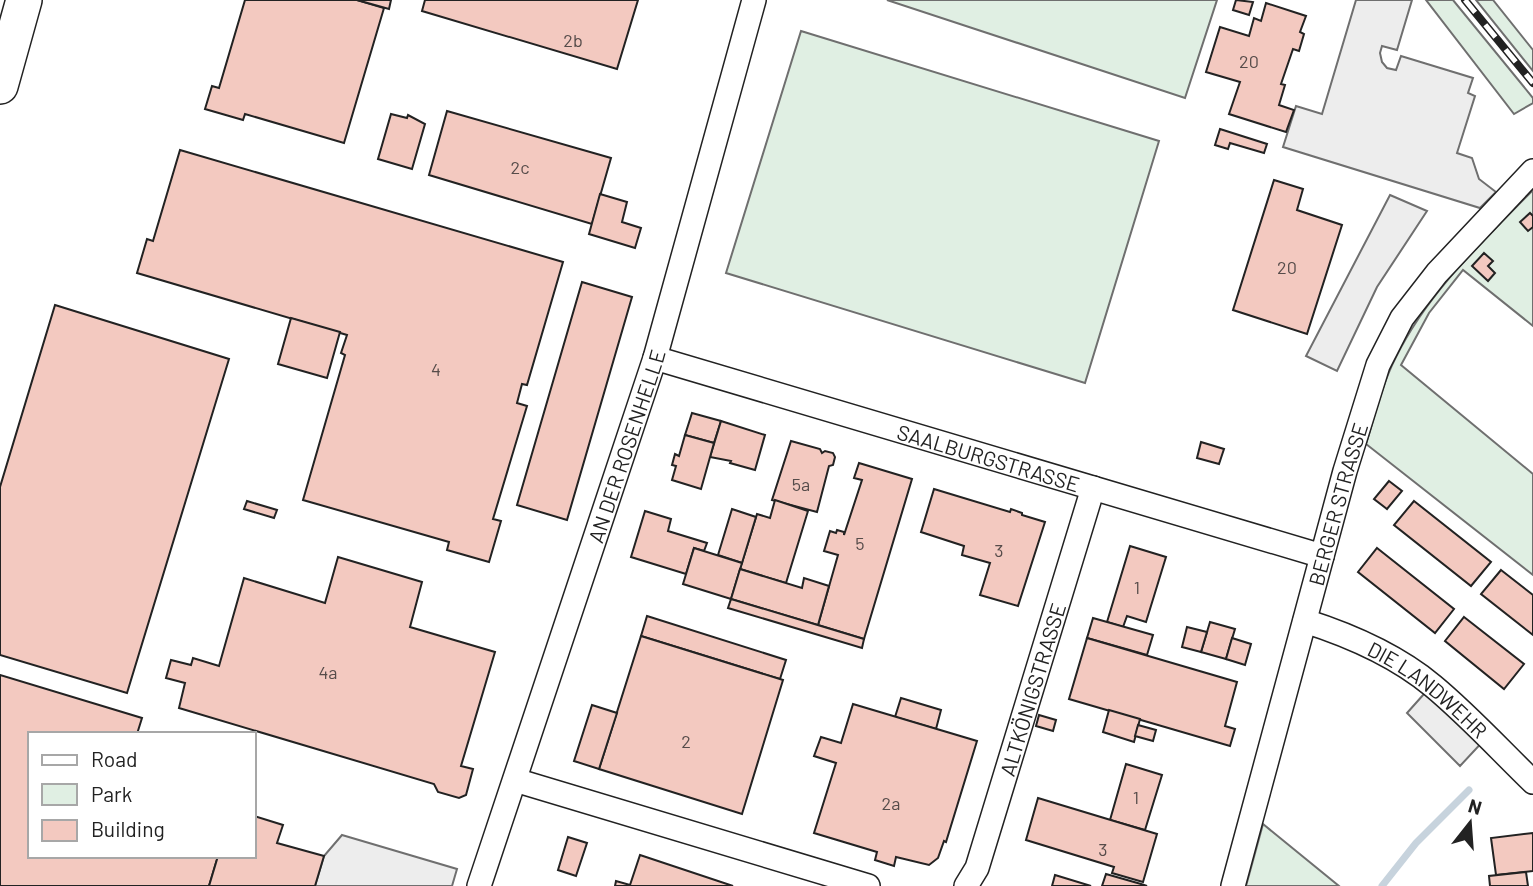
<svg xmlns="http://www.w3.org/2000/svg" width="1533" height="886" viewBox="0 0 1533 886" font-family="Barlow,sans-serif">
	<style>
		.green { fill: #e0efe3; stroke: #6f6f6f; stroke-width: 2 }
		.parking { fill: #ededed; stroke: #6f6f6f; stroke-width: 2 }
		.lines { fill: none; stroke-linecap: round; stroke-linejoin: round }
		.stream { stroke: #c7d3dd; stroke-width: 7 }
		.building { fill: #f3c9c0; stroke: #222; stroke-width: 2 }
		.minor-casing { stroke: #222; stroke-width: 26 }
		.primary-casing { stroke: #222; stroke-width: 38 }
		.minor { stroke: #fff; stroke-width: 23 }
		.primary { stroke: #fff; stroke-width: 35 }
		.rail-casing { stroke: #222; stroke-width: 8 }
		.rail { stroke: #fff; stroke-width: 5; stroke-dasharray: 16; stroke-linecap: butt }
		.labels { text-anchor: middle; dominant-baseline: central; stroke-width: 5; stroke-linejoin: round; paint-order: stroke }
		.number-label { font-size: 18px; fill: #564c4a }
		.street-label { font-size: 21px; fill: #222; stroke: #fff }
	</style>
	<rect width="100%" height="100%" fill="#fff"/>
	<g class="green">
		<path d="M887,0H1217L1185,98Z"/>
		<path d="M1426,0H1453L1533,98V103L1514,114Z"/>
		<path d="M1476,0H1493L1533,50V71Z"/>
		<path d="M801,31L1159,141L1085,383L726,273Z"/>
		<path d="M1533,190V326L1463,270L1429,313L1401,365L1533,474V575L1366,444C1375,415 1382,384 1396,357C1428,292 1483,241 1533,190Z"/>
		<path d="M1263,824L1339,886H1246Z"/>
	</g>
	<g class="parking">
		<path d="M1356,0H1412L1397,50L1382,46L1380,53L1382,62L1387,68L1396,70L1401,56L1473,78L1468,93L1475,96L1457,153L1472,158L1479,179L1496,192L1480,208L1283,147L1296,106L1322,114Z"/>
		<path d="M1390,195L1427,211L1377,287L1337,371L1306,356Z"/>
		<path d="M1432,685L1487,737L1460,766L1407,713Z"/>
		<path d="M342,835L457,869L452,886H315L324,856Z"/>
	</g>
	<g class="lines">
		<path class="stream" d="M1382,886L1416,843L1469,790"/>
	</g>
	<g class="building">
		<path d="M245,0H357L384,8L344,143L245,114L243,120L205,109L212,86L219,88Z"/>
		<path d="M357,0H391L389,9Z"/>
		<path d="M425,0H638L617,69L422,11Z"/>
		<path d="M1236,0L1253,2L1249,15L1233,10Z"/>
		<path d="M1266,3L1306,16L1300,32L1304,34L1299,51L1293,49L1281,84L1285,85L1279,105L1294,110L1286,132L1229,114L1240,82L1206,72L1220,27L1249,36L1254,18L1261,21Z"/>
		<path d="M447,111L611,158L592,224L429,175Z"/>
		<path d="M391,114L407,118L408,115L425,124L412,169L378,159Z"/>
		<path d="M1220,129L1267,144L1264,153L1230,143L1228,149L1215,145Z"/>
		<path d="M180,150L563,262L527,385L522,384L517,403L527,406L493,519L501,521L489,562L447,550L449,542L303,500L345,355L341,353L347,335L137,273L147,239L153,241Z"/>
		<path d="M1274,180L1303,189L1297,210L1342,225L1307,334L1233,310Z"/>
		<path d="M600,194L627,202L622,222L641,228L635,248L589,234Z"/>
		<path d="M1530,213L1533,216V227L1528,231L1520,222Z"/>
		<path d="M1484,253L1493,261L1488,266L1495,273L1488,281L1472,266Z"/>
		<path d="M582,282L632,297L567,520L517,505Z"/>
		<path d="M55,305L229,359L127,693L0,655V487Z"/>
		<path d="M291,318L340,332L327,378L278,364Z"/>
		<path d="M692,413L721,421L714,443L685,435Z"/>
		<path d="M721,421L765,435L755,470L730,463L731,461L710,457Z"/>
		<path d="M685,435L714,443L701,489L672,480L676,466L672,465L675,454L679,456Z"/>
		<path d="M791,441L820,449L822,453L825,451L833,453L835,457L833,465L829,466L817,512L772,500Z"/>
		<path d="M1201,442L1224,449L1219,464L1197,458Z"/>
		<path d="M859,463L912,479L864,639L818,625L838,555L824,551L830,531L836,533L837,530L844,532V535L862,480L854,478Z"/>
		<path d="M1389,481L1402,491L1387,509L1374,499Z"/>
		<path d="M934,489L1010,512L1011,509L1022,513V515L1045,522L1018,606L980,595L990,563L962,555L964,546L921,532Z"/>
		<path d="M775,500L808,511L786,583L740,569L757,514L770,518Z"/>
		<path d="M247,501L277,510L274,518L244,509Z"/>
		<path d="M1414,501L1491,562L1471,586L1394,525Z"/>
		<path d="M732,509L756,517L742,563L718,555Z"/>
		<path d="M645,511L671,519L668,531L707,543L704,551L694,548L686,574L631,557Z"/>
		<path d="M1130,546L1166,557L1146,622L1127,616L1123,627L1107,622Z"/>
		<path d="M694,548L742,563L731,599L683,584Z"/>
		<path d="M1377,548L1454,609L1435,633L1358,572Z"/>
		<path d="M338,557L422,582L410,627L495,652L461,766L473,769L466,795L459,798L438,792L434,784L179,708L185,683L166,678L171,660L191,665L193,658L219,666L244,578L325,603Z"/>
		<path d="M740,569L802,588L804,578L829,586L818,625L731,599Z"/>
		<path d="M1501,570L1533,595V635L1481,594Z"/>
		<path d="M731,599L864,639L862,648L728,608Z"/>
		<path d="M647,616L786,660L780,679L641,636Z"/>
		<path d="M1464,617L1524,664L1504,689L1445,641Z"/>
		<path d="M1093,618L1153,635L1147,655L1087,638Z"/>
		<path d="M1210,622L1235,629L1226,659L1201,652Z"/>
		<path d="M1187,627L1207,632L1201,652L1182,647Z"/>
		<path d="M641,636L783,680L742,814L599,769Z"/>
		<path d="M1087,638L1237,682L1225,726L1235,729L1230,746L1069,699Z"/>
		<path d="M1232,638L1251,644L1245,665L1226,659Z"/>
		<path d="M0,675L142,718L137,734H30V856H218L209,886H0Z"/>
		<path d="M901,698L941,710L936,729L895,717Z"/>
		<path d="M853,704L977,741L946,842L944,841L938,858L929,865L896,857L894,866L875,860L877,852L814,833L836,763L814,756L821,737L841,743Z"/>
		<path d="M592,705L617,713L599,769L574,761Z"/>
		<path d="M1109,710L1140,719L1134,742L1103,732Z"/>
		<path d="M1039,715L1056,720L1053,731L1036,726Z"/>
		<path d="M1138,725L1156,730L1153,741L1135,736Z"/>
		<path d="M1126,764L1162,775L1145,830L1110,820Z"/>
		<path d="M1038,798L1157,834L1143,882L1112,873L1114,867L1026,840Z"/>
		<path d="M254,816L283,825L277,843L324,856L315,886H209L218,856H254Z"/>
		<path d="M1533,833V871L1496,875L1491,838Z"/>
		<path d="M568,837L587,843L576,876L558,870Z"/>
		<path d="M640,855L733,886H615L616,881L630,885Z"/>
		<path d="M1526,872L1528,886H1490L1489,876Z"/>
		<path d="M1106,874L1141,884L1147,886H1102Z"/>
		<path d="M1055,875L1091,886H1052Z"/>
	</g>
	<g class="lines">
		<g class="minor-casing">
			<g id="minor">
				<path id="s1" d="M655,358L1322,556"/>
				<path id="s2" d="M1305,621C1349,635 1397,656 1433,686C1468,715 1500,750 1533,782"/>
				<path d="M515,780L868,886"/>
				<path id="s3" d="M479,886L655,358L754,0"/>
				<path id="s4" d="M966,886L977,868L1093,488"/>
				<path id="s5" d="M1233,886L1345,471L1378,365L1402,318L1437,273L1533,171"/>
			</g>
		</g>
		<g class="primary-casing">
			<path id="primary" d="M0,86L24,0"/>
		</g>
		<use href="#minor" class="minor"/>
		<use href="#primary" class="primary"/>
		<g class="rail-casing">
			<path id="rail" d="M1465,0L1533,83"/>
		</g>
		<use href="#rail" class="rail"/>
	</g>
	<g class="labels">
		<g class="number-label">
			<text x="573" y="40">2b</text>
			<text x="1249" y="61">20</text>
			<text x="520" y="167">2c</text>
			<text x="1287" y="267">20</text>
			<text x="436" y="369">4</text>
			<text x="801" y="484">5a</text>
			<text x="860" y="543">5</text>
			<text x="999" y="550">3</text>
			<text x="1137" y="587">1</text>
			<text x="328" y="672">4a</text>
			<text x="686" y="741">2</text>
			<text x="1136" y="797">1</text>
			<text x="891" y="803">2a</text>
			<text x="1103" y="849">3</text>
		</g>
		<g class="street-label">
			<text stroke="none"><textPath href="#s3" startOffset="464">AN DER ROSENHELLE</textPath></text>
			<text stroke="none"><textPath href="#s1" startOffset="348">SAALBURGSTRASSE</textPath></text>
			<text stroke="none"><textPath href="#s5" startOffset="396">BERGER STRASSE</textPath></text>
			<text stroke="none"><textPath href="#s4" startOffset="208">ALTKÖNIGSTRASSE</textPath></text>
			<text stroke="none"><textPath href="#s2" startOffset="142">DIE LANDWEHR</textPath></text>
		</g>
	</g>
	<rect x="28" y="732" width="228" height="126" fill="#ffffff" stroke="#a7a7a7" stroke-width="2"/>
	<rect x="42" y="755" width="35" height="10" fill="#ffffff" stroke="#a7a7a7" stroke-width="2"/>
	<text x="91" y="767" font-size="21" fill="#222222">Road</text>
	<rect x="42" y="784" width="35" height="21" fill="#e0efe3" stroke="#a7a7a7" stroke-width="2"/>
	<text x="91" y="802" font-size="21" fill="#222222">Park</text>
	<rect x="42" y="820" width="35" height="21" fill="#f3c9c0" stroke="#a7a7a7" stroke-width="2"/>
	<text x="91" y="837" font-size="21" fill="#222222">Building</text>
	<g transform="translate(1470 823) rotate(17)" stroke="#ffffff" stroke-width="5" paint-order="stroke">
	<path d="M0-5L12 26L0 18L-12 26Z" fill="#222222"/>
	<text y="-10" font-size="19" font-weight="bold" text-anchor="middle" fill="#222222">N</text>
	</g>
</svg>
